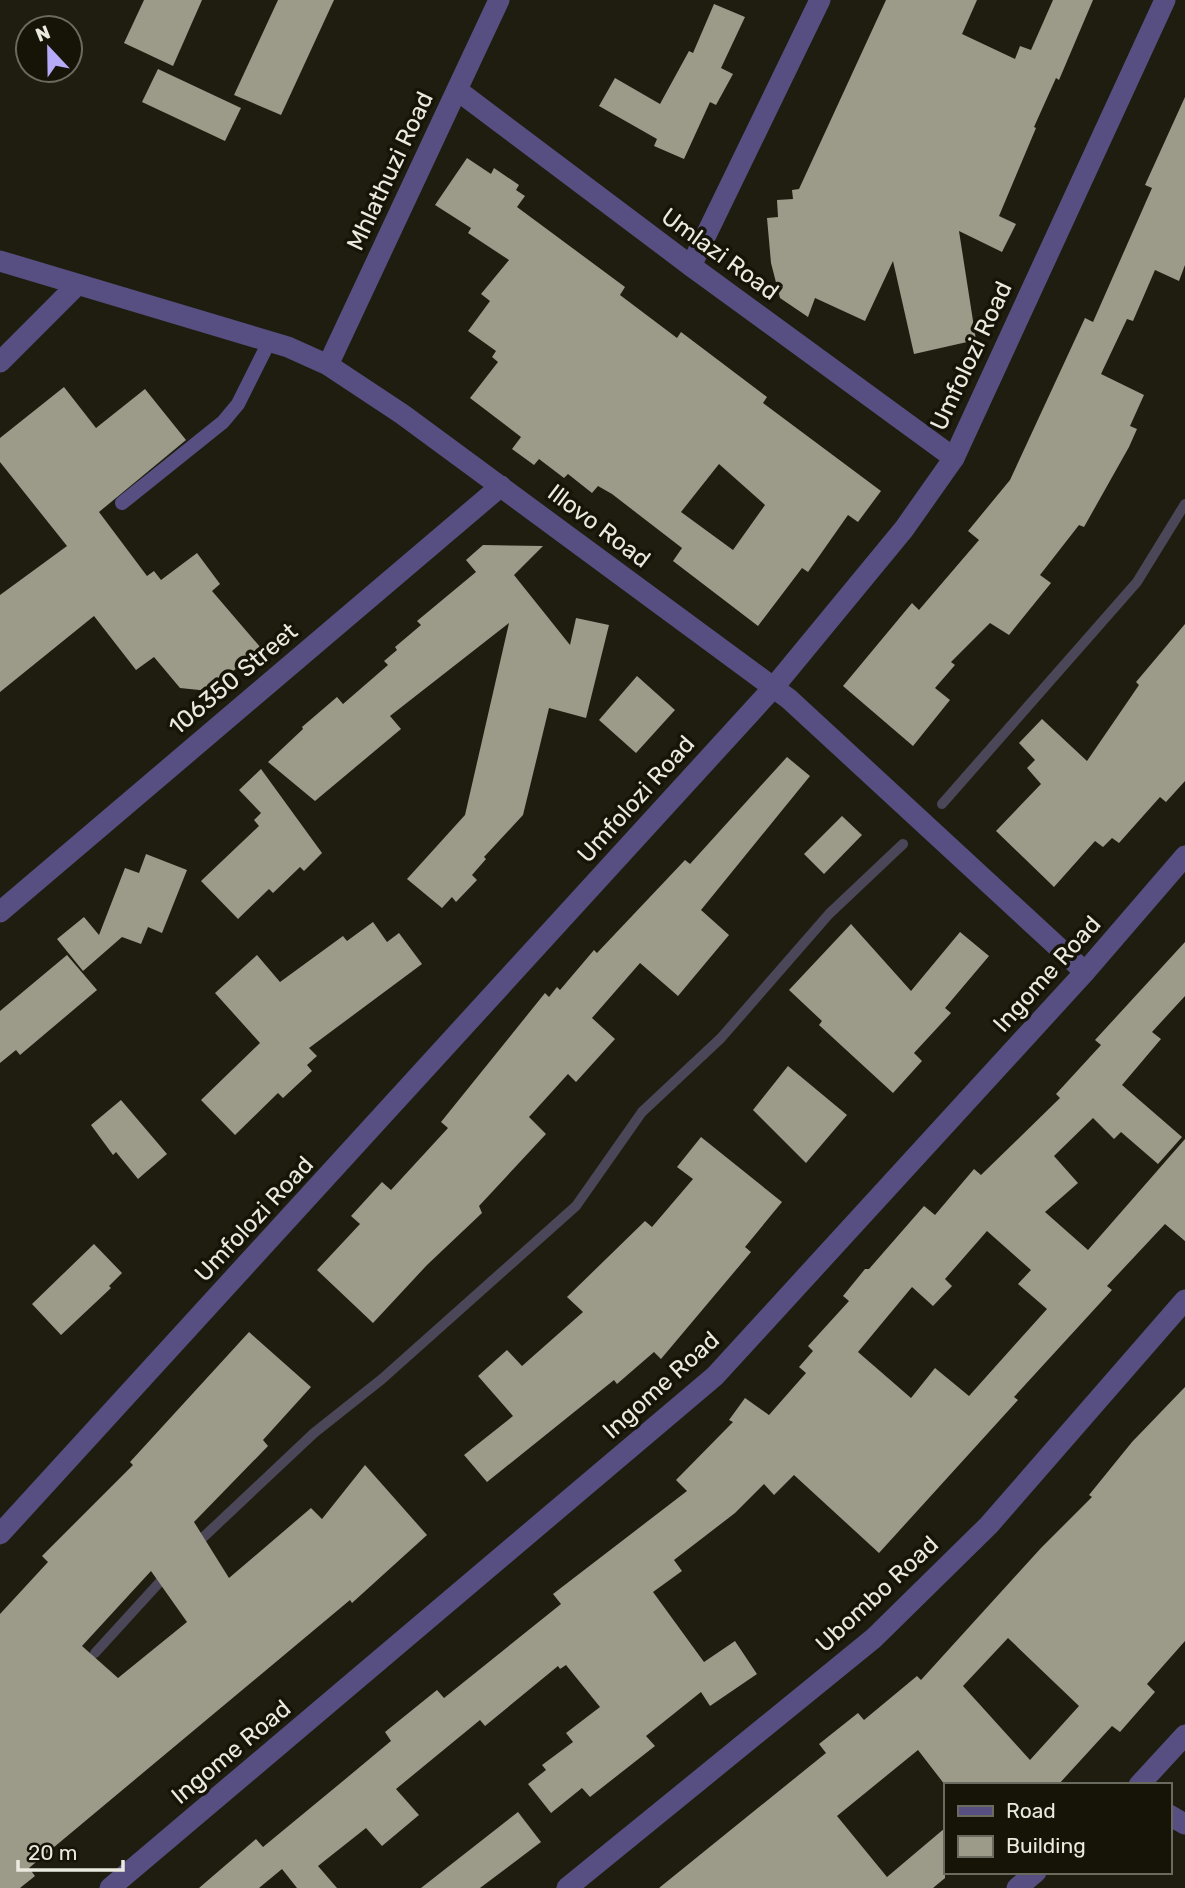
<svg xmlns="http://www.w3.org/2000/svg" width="1185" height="1888" viewBox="0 0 1185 1888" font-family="Rubik,sans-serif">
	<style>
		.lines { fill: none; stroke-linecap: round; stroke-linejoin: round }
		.stream { stroke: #4b4658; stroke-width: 10 }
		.building { fill: #9c9a89; fill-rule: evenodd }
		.lane { stroke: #574f81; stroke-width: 14 }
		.street { stroke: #574f81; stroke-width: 21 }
		.labels { text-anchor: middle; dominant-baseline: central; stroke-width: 7; stroke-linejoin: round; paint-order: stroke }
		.street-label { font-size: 24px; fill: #ebeae1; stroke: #161407 }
	</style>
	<rect width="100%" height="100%" fill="#1f1d10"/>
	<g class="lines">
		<g class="stream">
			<path d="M942,804L1137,582L1185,504"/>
			<path d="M194,1546L314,1433L382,1379L576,1206L642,1112L721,1038L829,914L903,844"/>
			<path d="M95,1653L168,1573"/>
		</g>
	</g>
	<g class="building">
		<path d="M144,0H202L173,66L124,43Z"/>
		<path d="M278,0H334L281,115L234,95Z"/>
		<path d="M886,0H977L962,34L1015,59L1020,46L1031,50L1053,0H1093L1059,80L1056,78L1034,127L1036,128L999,216L1016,224L1002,252L959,231L976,340L914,354L893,261L865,321L815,298L808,317L780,298L771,263L767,218L778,217L777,200L793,199L792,190L799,189Z"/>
		<path d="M714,4L745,17L721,68L733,74L716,105L710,102L684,159L654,146L657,139L599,106L615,78L660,104L689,51L693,53Z"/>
		<path d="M158,69L241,108L225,141L142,102Z"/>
		<path d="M1185,97V265L1179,281L1155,270L1133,321L1127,319L1101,374L1144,395L1130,426L1137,429L1129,447L1084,527L1079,525L1040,575L1051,583L1009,635L990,623L951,662L955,665L935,688L950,700L913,746L843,686L912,603L919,610L979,540L968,531L1010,480L1085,318L1093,322L1152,188L1145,185Z"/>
		<path d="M467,158L491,174L494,168L519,185L516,190L525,196L517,207L625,287L620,295L677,338L681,332L767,397L763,403L881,491L858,522L848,515L808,572L802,568L758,626L673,561L682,548L612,494L598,486L592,493L568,474L564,478L539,459L534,465L512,449L521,437L470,398L498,362L492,357L496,351L468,331L490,301L481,294L509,260L468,233L471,228L435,205ZM719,464L765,505L733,550L681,512Z"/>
		<path d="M64,387L96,428L145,389L186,440L99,512L147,576L154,571L161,580L197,553L220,584L212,591L261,648L209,691L180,688L154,657L136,670L94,616L0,692V595L67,546L0,462V438Z"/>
		<path d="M483,545L543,546L514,575L570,645L576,618L609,625L586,718L549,708L523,815L484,857L486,859L472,875L477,880L456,902L452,897L442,908L407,879L465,815L509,623L390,716L401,729L315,801L268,762L303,729L302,727L337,697L343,704L388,665L384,661L397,650L395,647L421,625L417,621L476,572L466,560Z"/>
		<path d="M1185,624V781L1166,802L1160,797L1119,843L1112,838L1103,847L1095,841L1054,887L996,831L1041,784L1027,768L1035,760L1019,743L1042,719L1087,761L1139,685L1136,682Z"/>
		<path d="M637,676L675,710L636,753L599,720Z"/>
		<path d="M787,757L810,776L701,910L729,935L678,996L640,963L592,1018L615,1039L576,1082L568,1074L529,1117L546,1134L479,1206L482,1213L427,1265L373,1323L317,1270L360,1224L351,1216L382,1182L391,1190L448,1128L441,1122L545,993L549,997L557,987L560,990L594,950L597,953L685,860L690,864Z"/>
		<path d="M261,769L322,853L304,871L300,867L273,893L269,889L238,919L201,881L259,826L254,820L261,813L239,790Z"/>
		<path d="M842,816L862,835L824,874L804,854Z"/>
		<path d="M146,854L187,870L162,933L148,927L141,944L122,937L83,971L57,939L84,917L99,935L125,868L139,873Z"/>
		<path d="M373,922L387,942L399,933L422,964L309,1048L317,1056L307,1065L312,1071L283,1098L278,1093L235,1135L201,1100L260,1043L215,993L257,955L280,982L343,936L347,941Z"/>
		<path d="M851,924L911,991L960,932L989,956L945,1008L951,1013L914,1053L922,1061L893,1093L819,1025L822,1021L789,990Z"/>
		<path d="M1185,942V996L1152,1032L1161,1039L1122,1085L1182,1137L1158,1164L1121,1132L1114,1139L1093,1118L1054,1156L1078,1183L1045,1212L1088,1250L1185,1139V1241L1165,1224L1107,1286L1112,1290L1014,1397L1018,1400L879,1553L794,1475L774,1495L764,1484L735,1513L674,1560L682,1571L653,1592L704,1662L735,1641L757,1674L710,1706L701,1692L646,1736L655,1746L590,1797L582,1788L551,1813L528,1784L546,1770L542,1765L573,1742L566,1733L600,1707L566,1665L560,1669L558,1666L485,1726L480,1720L396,1789L419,1815L382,1846L366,1828L318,1866L337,1888H297L282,1869L259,1888H199L256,1839L263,1847L343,1781L391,1741L385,1732L437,1690L444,1698L561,1604L553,1594L687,1491L676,1480L733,1422L729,1420L745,1398L769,1415L806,1373L799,1367L813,1351L808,1346L849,1301L843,1296L865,1269H869L924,1206L935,1215L974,1169L981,1175L1060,1098L1056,1094L1101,1045L1095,1040ZM987,1231L1031,1270L1018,1284L1047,1309L969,1396L935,1368L911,1398L858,1352L912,1287L933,1306L952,1286L945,1279Z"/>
		<path d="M67,955L97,990L20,1055L16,1050L0,1063V1011Z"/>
		<path d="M788,1066L847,1115L806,1163L753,1110Z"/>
		<path d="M121,1100L167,1154L138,1179L116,1152L113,1155L91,1125Z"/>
		<path d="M701,1137L782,1202L745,1247L751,1252L661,1359L654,1352L617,1384L614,1380L487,1482L464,1455L513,1416L478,1376L507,1350L522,1366L583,1312L567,1297L645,1221L652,1227L693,1179L677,1167Z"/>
		<path d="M94,1244L122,1273L109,1286L111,1288L61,1335L32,1304Z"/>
		<path d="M249,1332L311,1387L263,1440L268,1446L194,1522L229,1578L311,1508L322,1519L365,1465L427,1535L352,1603L350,1600L29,1868L35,1876L20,1888H0V1614L48,1562L42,1556L133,1465L130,1462ZM151,1571L187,1622L118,1678L82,1646Z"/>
		<path d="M1185,1387V1641L1147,1684L1155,1692L1120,1732L1112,1726L1058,1785H945L918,1750L837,1816L887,1877L945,1828V1878L933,1888H659L826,1753L819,1744L858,1713L864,1720L917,1676L921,1680L1041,1548L1092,1497L1089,1495L1132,1442ZM1008,1638L1079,1706L1030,1760L963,1686Z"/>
		<path d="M518,1812L541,1842L480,1888H421Z"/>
	</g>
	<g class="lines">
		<path class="lane" d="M122,503L223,422L238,404L269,342"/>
		<g class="street">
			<path d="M457,90L691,266L954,458"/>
			<path d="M0,261L288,347L328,365L402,414L789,699L1085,972"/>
			<path d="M691,266L820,0"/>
			<path d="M0,362L77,285"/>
			<path d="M328,365L499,0"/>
			<path d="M0,912L501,486"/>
			<path d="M0,1534L773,688L904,529L954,458L1165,0"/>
			<path d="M1139,1785L1185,1735"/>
			<path d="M1169,1815L1185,1824"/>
			<path d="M110,1888L715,1376L1085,972L1185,856"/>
			<path d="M567,1888L874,1638L989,1525L1185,1300"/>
			<path d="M1017,1888L1036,1872"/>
		</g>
	</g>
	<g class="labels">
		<g class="street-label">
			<text transform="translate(390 171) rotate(-65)">Mhlathuzi Road</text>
			<text transform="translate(720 254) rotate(36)">Umlazi Road</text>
			<text transform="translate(971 356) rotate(-65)">Umfolozi Road</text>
			<text transform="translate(599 526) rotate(37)">Illovo Road</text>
			<text transform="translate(233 679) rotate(-40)">106350 Street</text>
			<text transform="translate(636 799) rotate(-48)">Umfolozi Road</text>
			<text transform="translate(1047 974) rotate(-48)">Ingome Road</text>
			<text transform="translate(254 1219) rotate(-47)">Umfolozi Road</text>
			<text transform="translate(661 1385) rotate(-42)">Ingome Road</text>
			<text transform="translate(877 1594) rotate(-43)">Ubombo Road</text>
			<text transform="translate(231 1752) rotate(-40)">Ingome Road</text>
		</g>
	</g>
	<rect x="944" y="1783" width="228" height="91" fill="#161407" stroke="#6b6a5e" stroke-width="2"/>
	<rect x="958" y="1806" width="35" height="10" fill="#574f81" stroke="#6b6a5e" stroke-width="2"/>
	<text x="1006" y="1818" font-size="21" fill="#ebeae1">Road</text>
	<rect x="958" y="1836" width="35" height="21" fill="#9c9a89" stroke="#6b6a5e" stroke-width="2"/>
	<text x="1006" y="1853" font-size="21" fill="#ebeae1">Building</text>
	<g transform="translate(49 49) rotate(338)"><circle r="33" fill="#161407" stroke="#6b6a5e" stroke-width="2"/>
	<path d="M0-5L12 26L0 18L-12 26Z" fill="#b6abf8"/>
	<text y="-10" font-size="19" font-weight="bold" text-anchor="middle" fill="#ebeae1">N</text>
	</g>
	<path d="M18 1860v10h105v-10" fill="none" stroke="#ebeae1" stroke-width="3.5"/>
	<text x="28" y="1860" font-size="21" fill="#ebeae1" stroke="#161407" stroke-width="5" paint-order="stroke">20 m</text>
</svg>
